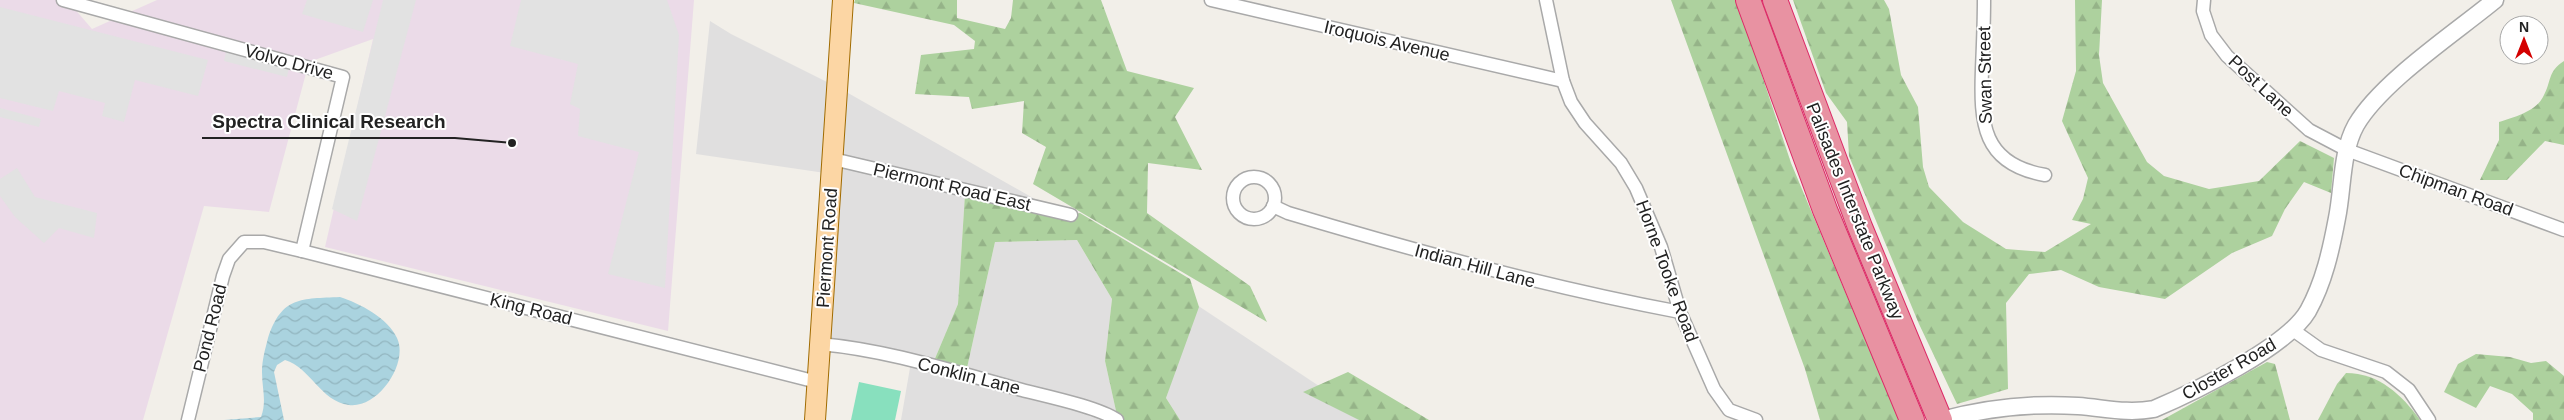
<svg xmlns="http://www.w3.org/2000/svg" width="2564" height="420" viewBox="0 0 2564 420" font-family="Arial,sans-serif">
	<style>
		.residential { fill: #e0dfdf }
		.industrial { fill: #ebdbe8 }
		.forest { fill: url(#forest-firs) }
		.pitch { fill: #88e0be }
		.parking { fill: #e2e2e2 }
		.water { fill: url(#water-waves) }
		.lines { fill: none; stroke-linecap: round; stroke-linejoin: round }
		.minor-casing { stroke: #a9a9a9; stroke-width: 15 }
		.tertiary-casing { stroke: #a9a9a9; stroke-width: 19 }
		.primary-casing { stroke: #a06b00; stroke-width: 22 }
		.motorway-casing { stroke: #dc2a67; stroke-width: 26 }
		.minor { stroke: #fff; stroke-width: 12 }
		.tertiary { stroke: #fff; stroke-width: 16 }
		.primary { stroke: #fcd6a4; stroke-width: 20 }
		.motorway { stroke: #e892a2; stroke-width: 24 }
		.labels { text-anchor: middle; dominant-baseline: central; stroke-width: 4; stroke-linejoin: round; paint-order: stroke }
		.street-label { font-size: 18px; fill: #222; stroke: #fff }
		.leader { fill: none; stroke: #222; stroke-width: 2 }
		.callout-dot { fill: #222; stroke: #fff; stroke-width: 2 }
		.callout-label { font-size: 19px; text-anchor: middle; font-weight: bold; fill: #222; stroke: #fff; stroke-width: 4; stroke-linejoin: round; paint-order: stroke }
	</style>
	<defs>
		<pattern id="forest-firs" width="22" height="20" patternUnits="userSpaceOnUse" patternTransform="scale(1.25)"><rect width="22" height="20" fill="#add19e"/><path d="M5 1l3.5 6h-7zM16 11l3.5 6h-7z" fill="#95b388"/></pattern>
		<pattern id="water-waves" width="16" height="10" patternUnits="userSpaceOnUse" patternTransform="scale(1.25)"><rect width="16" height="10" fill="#aad3df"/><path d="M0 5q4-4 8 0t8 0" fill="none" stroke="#92b5bf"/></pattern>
	</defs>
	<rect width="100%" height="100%" fill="#f2efe9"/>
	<g class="residential">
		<path d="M710,21L731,34L841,89L1033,198V206L965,194L958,304L931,368L965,377L995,242L1077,240L1112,299L1105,361L1118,420H901L911,362L820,344L832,174L696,154Z"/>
		<path d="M1197,305L1319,386L1359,420H1180L1166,398Z"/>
	</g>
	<path class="industrial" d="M0,0H67L92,29L157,0H694L668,331L325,247L373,39L309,62L269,212L204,206L143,420H0Z"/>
	<g class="forest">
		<path d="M855,0H957V18L1005,29L1011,18L1013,0H1101L1127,71L1194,88L1175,117L1202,170L1148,163L1147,213L1250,286L1267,322L1033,184L1046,147L1022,133L1024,101L972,109L969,97L915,94L921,55L974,49L975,41L954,25L854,3Z"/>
		<path d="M1671,0H1737L1791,163L1899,420H1820L1805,369Z"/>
		<path d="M1793,0H1884L1889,9L1901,75L1918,107L1923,167L1929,187L1963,222L2006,249L2045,252L2091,224L2072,220L2083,199L2088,178L2062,121L2076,71L2075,0H2102L2099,55L2103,83L2147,162L2164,176L2209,189L2259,181L2300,141L2334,158L2331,193L2304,182L2285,209L2272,236L2232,253L2165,299L2099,287L2061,270L2029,274L2006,303L2008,389L1957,404L1919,324L1849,156L1847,122L1826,93Z"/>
		<path d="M2564,61V145L2545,141L2507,180H2480L2499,140V122C2514,117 2535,112 2543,97C2552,81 2547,72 2564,61Z"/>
		<path d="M965,194L1054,217L1080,213L1190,279L1199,307L1166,398L1180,420H1118L1105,361L1112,299L1077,240L995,242L965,377L931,368L958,304Z"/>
		<path d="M2476,354L2510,357L2531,363L2546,361L2564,376V420H2533V413L2512,394L2490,386L2476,408L2444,392L2458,364Z"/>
		<path d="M2267,362L2275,364L2290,420H2162Z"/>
		<path d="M1348,372L1429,420H1359L1303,392Z"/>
		<path d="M2346,373C2379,373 2402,395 2420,420H2318L2337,384Z"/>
	</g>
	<path class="pitch" d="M859,382L901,391L895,420H851Z"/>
	<g class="parking">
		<path d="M307,0H373L363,32L302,14Z"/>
		<path d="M383,0H416L357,221L332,209Z"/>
		<path d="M521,0H667L679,35L665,288L608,274L639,152L578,136L580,109L570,104L578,64L510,46Z"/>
		<path d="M0,7L208,60L198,96L135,80L124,122L102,116L105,103L59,91L53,111L0,98Z"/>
		<path d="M226,52L289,68L287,77L224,61Z"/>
		<path d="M0,108L41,119L39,127L0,117Z"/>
		<path d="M17,168L35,197L97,213L94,238L59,228L44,243L15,217L0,196V179Z"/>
	</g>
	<path class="water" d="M340,297C359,303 388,318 397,338C409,363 378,409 349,405C320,401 311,368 285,360L277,365L274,372L284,420H224L261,417C267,401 262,389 262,372C262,360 265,350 268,338C282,296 301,299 340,297Z"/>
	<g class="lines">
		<g class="minor-casing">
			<g id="minor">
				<path d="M63,0L343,77L302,251"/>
				<path d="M1211,0L1563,81"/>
				<path d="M1546,0L1563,81L1571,102L1585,123L1621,163L1636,188L1661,247L1680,312L1714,389L1729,410L1756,420"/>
				<path d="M1984,0C1984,23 1983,46 1982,69C1980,123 1982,164 2045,175"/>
				<path d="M2204,0L2203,11L2211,35L2227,56L2309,130L2347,150L2564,230"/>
				<path d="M833,159L1071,215"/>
				<circle cx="1254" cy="198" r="21"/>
				<path d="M1273,206L1288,213C1418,252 1547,287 1680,312"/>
				<path d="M2293,330L2321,350L2386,372L2409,390L2429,420"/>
				<path d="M820,344C888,350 955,372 1022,390C1045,396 1098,407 1117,420"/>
				<path d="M188,420L223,276L229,259L244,242H264L302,251L817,382"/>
			</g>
		</g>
		<g class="tertiary-casing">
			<path id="tertiary" d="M1942,420C1986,408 2032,403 2078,406C2105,408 2127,414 2154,409C2194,392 2287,347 2308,311C2324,282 2331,250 2337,218C2343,189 2341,152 2356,125C2381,82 2455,33 2495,0"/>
		</g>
		<g class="primary-casing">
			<path id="primary" d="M815,420L843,0"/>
		</g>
		<g class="motorway-casing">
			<g id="motorway">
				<path d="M1748,0L1825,210L1912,420"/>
				<path d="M1775,0L1860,227L1940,420"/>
			</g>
		</g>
		<use href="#minor" class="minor"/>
		<use href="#tertiary" class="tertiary"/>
		<use href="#primary" class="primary"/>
		<use href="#motorway" class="motorway"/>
	</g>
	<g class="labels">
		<g class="street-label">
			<text transform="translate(1387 41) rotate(13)">Iroquois Avenue</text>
			<text transform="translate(289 62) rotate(15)">Volvo Drive</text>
			<text transform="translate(1985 75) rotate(-91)">Swan Street</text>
			<text transform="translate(2261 86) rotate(43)">Post Lane</text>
			<text transform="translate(952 187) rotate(13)">Piermont Road East</text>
			<text transform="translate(2456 190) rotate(20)">Chipman Road</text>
			<text transform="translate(1855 211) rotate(68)">Palisades Interstate Parkway</text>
			<text transform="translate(827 248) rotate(-86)">Piermont Road</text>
			<text transform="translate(1475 266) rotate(15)">Indian Hill Lane</text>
			<text transform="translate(1667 271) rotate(70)">Horne Tooke Road</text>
			<text transform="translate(531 309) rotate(14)">King Road</text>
			<text transform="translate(210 328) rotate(-76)">Pond Road</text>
			<text transform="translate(2229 369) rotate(-30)">Closter Road</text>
			<text transform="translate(969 376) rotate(14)">Conklin Lane</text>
		</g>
	</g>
	<path class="leader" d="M512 143L455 138H202"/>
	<circle class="callout-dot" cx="512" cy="143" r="5"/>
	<g class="callout-label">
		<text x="329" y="128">Spectra Clinical Research</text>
	</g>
	<g transform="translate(2524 40)"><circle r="24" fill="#ffffff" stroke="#a7a7a7"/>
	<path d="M0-4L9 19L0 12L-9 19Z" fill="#d40000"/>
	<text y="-8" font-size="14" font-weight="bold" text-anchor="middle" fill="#222222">N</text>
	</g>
</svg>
